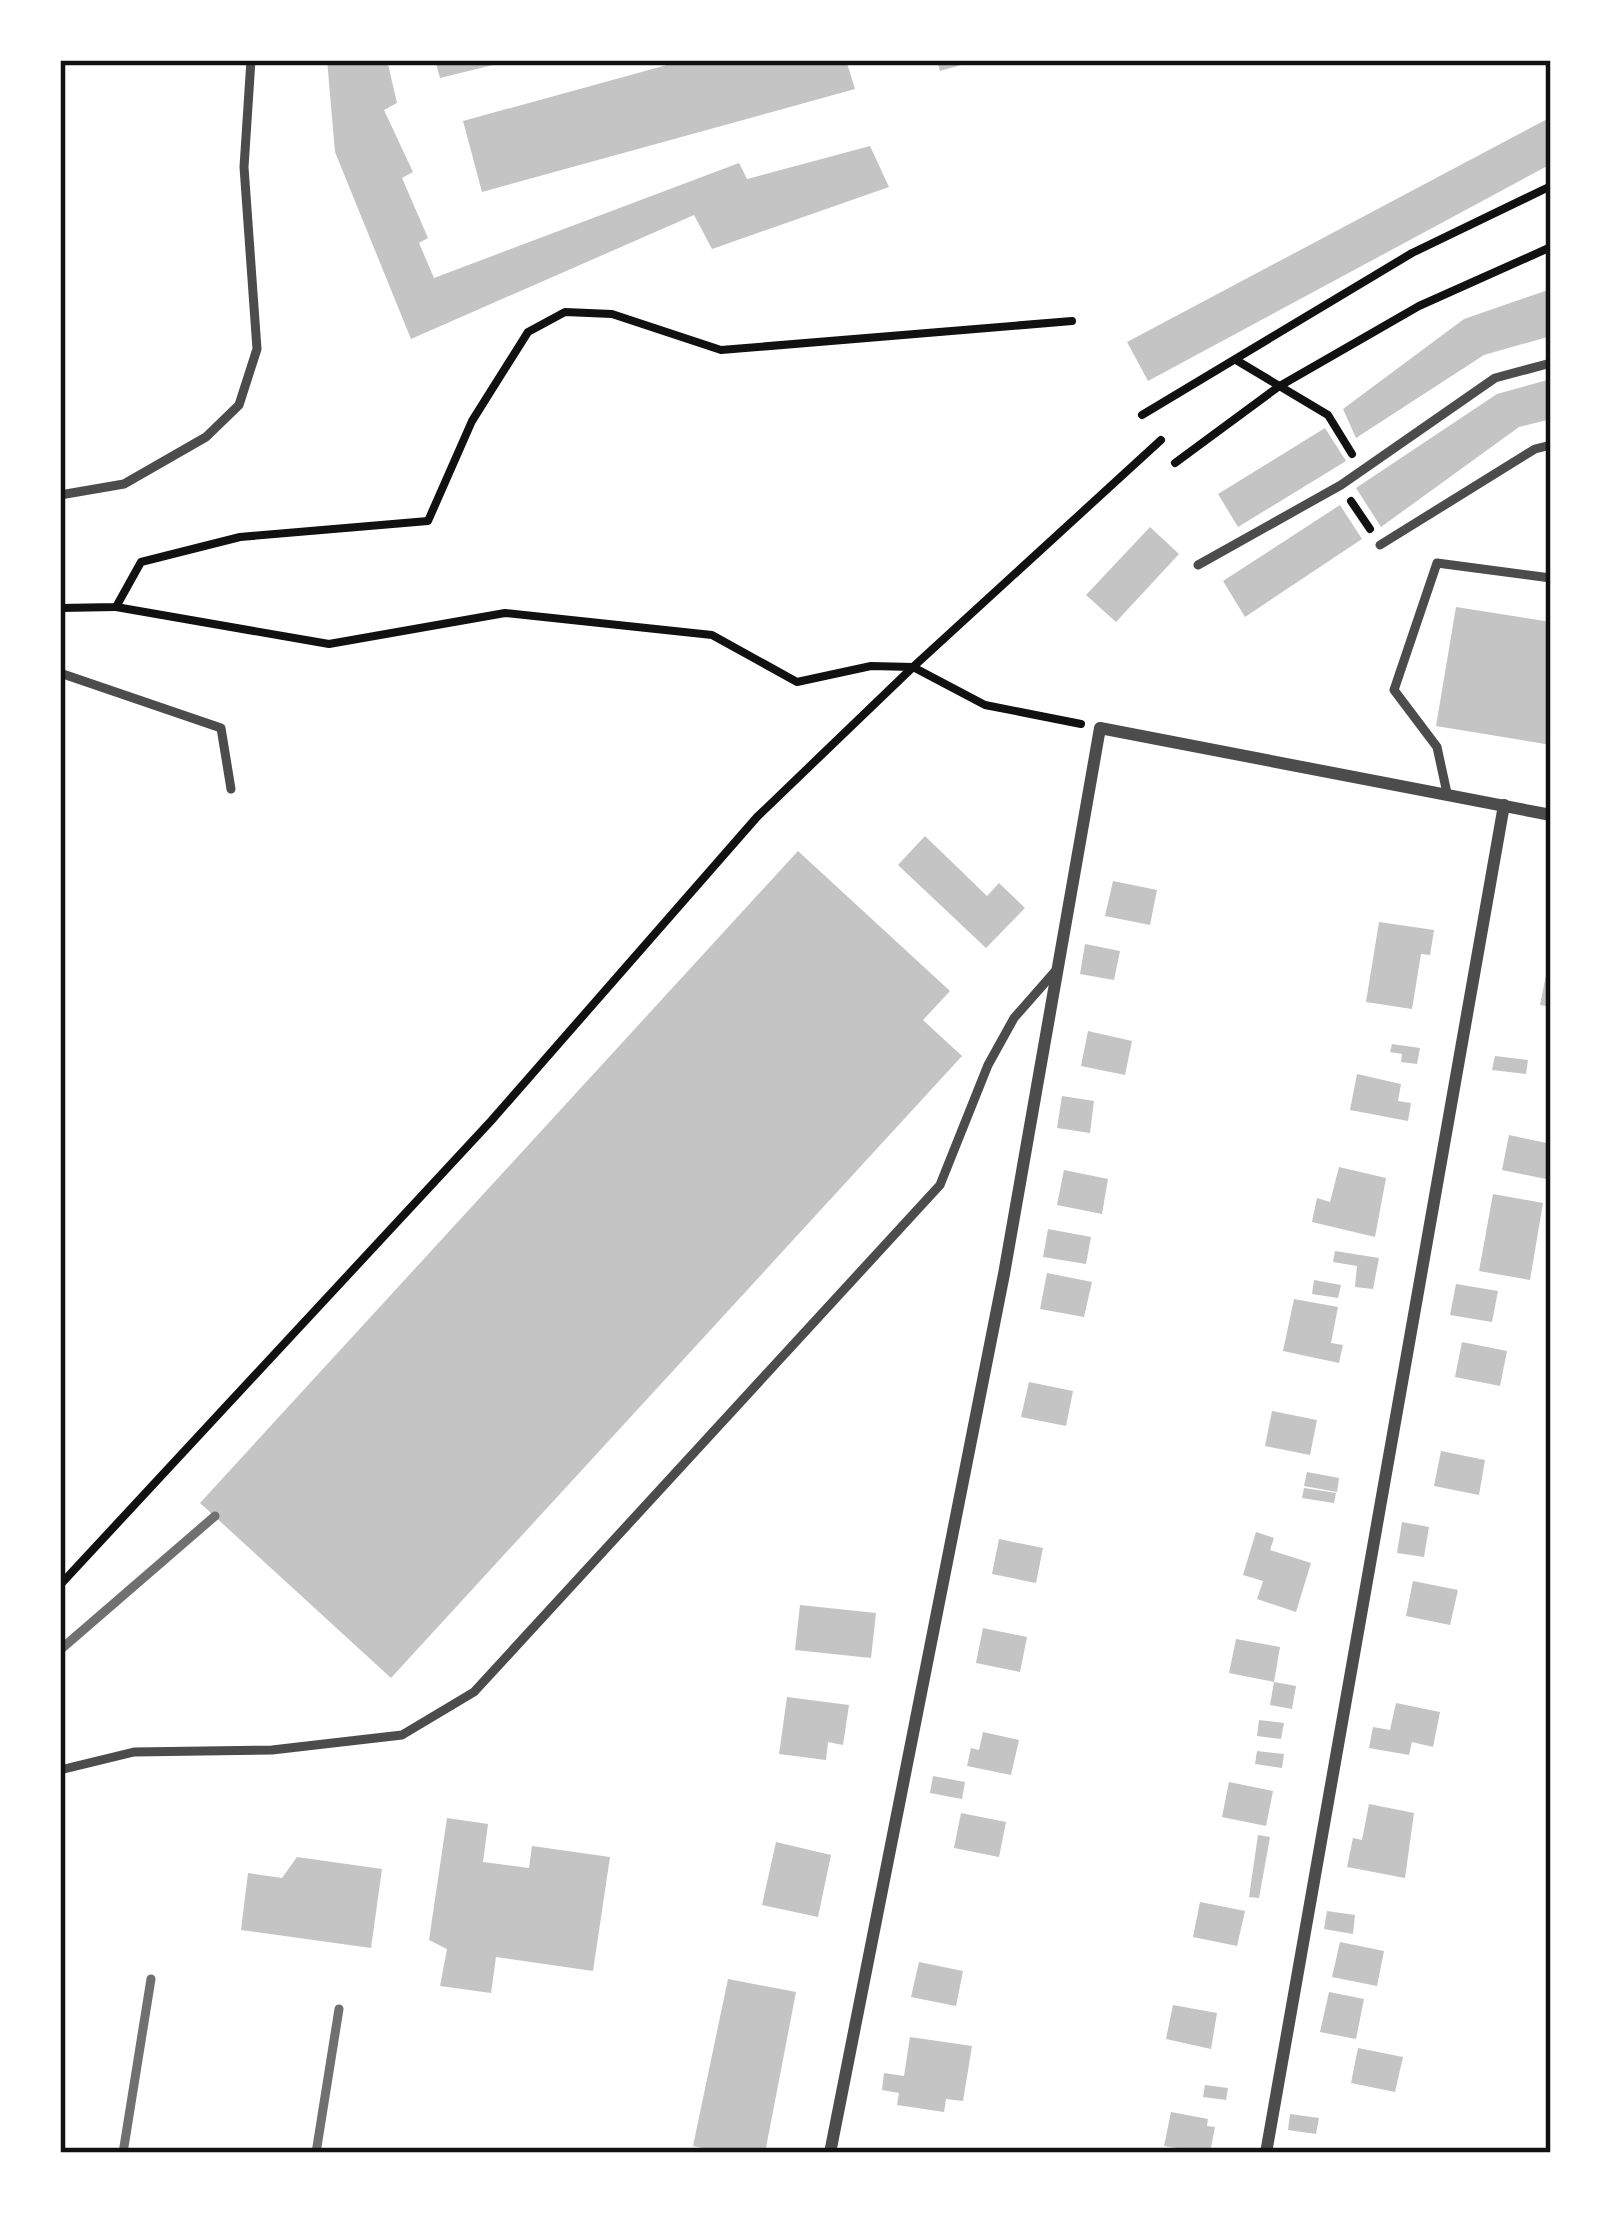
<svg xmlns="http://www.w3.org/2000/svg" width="1611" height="2213" viewBox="0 0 1611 2213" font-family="Overpass,sans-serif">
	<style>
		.building { fill: #c4c4c4 }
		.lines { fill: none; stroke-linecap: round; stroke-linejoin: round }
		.path { stroke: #111; stroke-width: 8 }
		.service { stroke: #4c4c4c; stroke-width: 9 }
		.minor { stroke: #4c4c4c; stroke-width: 12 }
		.rail { stroke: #707070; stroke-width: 9 }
		.neatline { fill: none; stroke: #111; stroke-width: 4.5 }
	</style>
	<rect width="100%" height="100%" fill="#fff"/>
	<g class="building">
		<path d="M327,60H387L397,103L384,110L413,172L402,178L428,238L419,243L434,278L739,163L747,179L870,146L889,187L712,249L694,215L411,339L335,152Z"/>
		<path d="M435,60H505V62L440,78Z"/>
		<path d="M685,60H846L855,89L482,192L463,121Z"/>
		<path d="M937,60H975V61L940,71Z"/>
		<path d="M1551,117V164L1148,381L1127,342Z"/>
		<path d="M1551,289V336L1484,355L1356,438L1343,409L1464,319Z"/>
		<path d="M1551,379V419L1519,427L1381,527L1356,488L1497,394Z"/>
		<path d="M1325,428L1346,461L1238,527L1218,494Z"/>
		<path d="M1340,505L1362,539L1245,617L1223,581Z"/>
		<path d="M1150,527L1179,554L1116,622L1086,595Z"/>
		<path d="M1456,607L1551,622V745L1436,726Z"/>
		<path d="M925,836L987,896L999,883L1025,908L986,948L898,865Z"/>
		<path d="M798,851L950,991L923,1020L962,1056L391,1678L200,1503Z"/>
		<path d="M1113,881L1157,890L1150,925L1105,916Z"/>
		<path d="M1379,922L1434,930L1430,955L1421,954L1412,1009L1366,1002Z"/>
		<path d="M1085,944L1120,951L1114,980L1080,974Z"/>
		<path d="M1547,970L1551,971V1007L1540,1005Z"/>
		<path d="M1088,1031L1132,1041L1125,1075L1081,1066Z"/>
		<path d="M1392,1044L1420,1048L1417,1064L1401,1062L1402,1054L1390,1052Z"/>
		<path d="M1495,1056L1528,1060L1526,1074L1492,1070Z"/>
		<path d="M1357,1074L1401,1084L1398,1101L1411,1103L1408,1121L1350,1110Z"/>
		<path d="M1062,1096L1094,1101L1090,1133L1057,1128Z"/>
		<path d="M1509,1135L1551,1144L1546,1179L1502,1170Z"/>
		<path d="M1339,1167L1386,1178L1375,1237L1312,1222L1317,1198L1330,1202Z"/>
		<path d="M1064,1170L1108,1179L1102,1214L1057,1205Z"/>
		<path d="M1493,1194L1543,1203L1530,1280L1479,1271Z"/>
		<path d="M1048,1229L1091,1237L1086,1264L1043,1257Z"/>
		<path d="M1335,1251L1379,1258L1373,1289L1355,1287L1357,1266L1333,1262Z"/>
		<path d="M1047,1273L1092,1282L1084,1317L1040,1309Z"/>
		<path d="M1314,1280L1341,1285L1338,1298L1312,1294Z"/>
		<path d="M1456,1284L1498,1291L1492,1322L1450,1315Z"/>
		<path d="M1294,1299L1338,1307L1331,1343L1343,1345L1339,1363L1283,1351Z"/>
		<path d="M1462,1342L1507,1351L1500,1386L1455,1377Z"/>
		<path d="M1029,1382L1073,1391L1066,1426L1021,1417Z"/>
		<path d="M1272,1411L1317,1420L1310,1455L1265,1446Z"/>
		<path d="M1441,1451L1485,1460L1479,1495L1434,1486Z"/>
		<path d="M1307,1472L1339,1478L1337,1492L1304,1486Z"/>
		<path d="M1304,1488L1336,1493L1334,1503L1302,1498Z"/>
		<path d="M1402,1522L1429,1527L1424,1557L1397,1553Z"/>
		<path d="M1256,1532L1274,1538L1270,1550L1311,1563L1296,1612L1257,1599L1263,1581L1243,1575Z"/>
		<path d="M999,1539L1043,1548L1036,1583L992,1574Z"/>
		<path d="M1413,1581L1458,1590L1450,1625L1406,1616Z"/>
		<path d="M800,1605L876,1613L871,1658L795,1650Z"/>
		<path d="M983,1628L1027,1637L1020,1672L976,1663Z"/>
		<path d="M1236,1639L1280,1647L1274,1682L1229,1673Z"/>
		<path d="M1274,1682L1296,1686L1292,1709L1270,1705Z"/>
		<path d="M787,1697L849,1705L843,1745L828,1742L826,1760L779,1754Z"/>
		<path d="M1396,1703L1440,1712L1433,1747L1412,1742L1409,1755L1369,1748L1373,1727L1390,1730Z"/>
		<path d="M1259,1720L1284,1723L1281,1739L1257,1736Z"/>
		<path d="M983,1732L1019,1740L1011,1775L967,1766L971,1748L979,1750Z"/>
		<path d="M1257,1751L1284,1754L1282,1768L1255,1764Z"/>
		<path d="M933,1776L965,1782L962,1799L930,1793Z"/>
		<path d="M1229,1782L1273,1791L1266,1826L1222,1817Z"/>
		<path d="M1369,1804L1414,1813L1405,1878L1347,1867L1353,1838L1362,1840Z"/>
		<path d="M961,1813L1006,1822L999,1857L954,1848Z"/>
		<path d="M447,1818L488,1824L483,1862L529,1868L532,1846L610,1857L593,1971L496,1957L491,1993L440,1986L447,1949L429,1940Z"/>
		<path d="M1258,1835L1270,1837L1259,1898L1249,1897Z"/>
		<path d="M776,1842L831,1855L818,1917L762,1905Z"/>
		<path d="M297,1857L382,1869L371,1948L241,1930L248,1873L282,1878Z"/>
		<path d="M1200,1902L1245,1911L1237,1946L1193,1937Z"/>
		<path d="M1327,1911L1355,1915L1353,1934L1324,1929Z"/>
		<path d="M1340,1942L1384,1951L1377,1986L1332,1977Z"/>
		<path d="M919,1962L963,1971L956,2006L911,1997Z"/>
		<path d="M728,1979L796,1992L765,2153H725L693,2146Z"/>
		<path d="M1329,1992L1364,1999L1356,2039L1320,2032Z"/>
		<path d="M1173,2005L1217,2013L1211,2049L1166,2039Z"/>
		<path d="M910,2037L972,2046L963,2101L946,2099L944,2112L897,2105L899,2093L882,2090L884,2073L904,2076Z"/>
		<path d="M1358,2048L1403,2057L1395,2092L1351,2083Z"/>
		<path d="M1205,2085L1228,2088L1226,2100L1203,2097Z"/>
		<path d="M1171,2112L1208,2119L1207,2126L1215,2127L1210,2153L1164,2146Z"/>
		<path d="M1290,2114L1319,2118L1316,2134L1288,2130Z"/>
	</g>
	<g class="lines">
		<g class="path">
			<path d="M1236,360L1328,415L1352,454"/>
			<path d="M1142,415L1412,253L1551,186"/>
			<path d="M1175,463L1278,387L1419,306L1551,247"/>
			<path d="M1351,501L1370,529"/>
			<path d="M116,607L329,644L505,613L712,635L797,682L871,666L913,667L985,705L1081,724"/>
			<path d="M60,608L116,607L141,562L240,537L428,521L472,421L528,332L565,312L612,314L721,350L1072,321"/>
			<path d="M60,1585L491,1121L757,817L913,667L1161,440"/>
		</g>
		<g class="service">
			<path d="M60,495L124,484L206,437L239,405L257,349L244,167L251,60"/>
			<path d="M1380,545L1535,449L1551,445"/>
			<path d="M1198,565L1341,485L1495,378L1551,363"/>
			<path d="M60,673L221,728L231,789"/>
			<path d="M1447,793L1437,747L1394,690L1437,563L1551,578"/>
			<path d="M60,1770L134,1752L272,1750L402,1735L474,1692L940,1185L988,1065L1014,1018L1058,968"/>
		</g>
		<g class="minor">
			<path d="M830,2153L1004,1274L1100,728L1551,815"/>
			<path d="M1266,2153L1504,805"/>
		</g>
		<g class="rail">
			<path d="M60,1650L215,1516"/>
			<path d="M123,2153L151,1979"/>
			<path d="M316,2153L339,2009"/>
		</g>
	</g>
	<rect width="1611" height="2213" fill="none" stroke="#ffffff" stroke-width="126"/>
	<rect x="63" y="63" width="1485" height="2087" class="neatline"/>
</svg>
